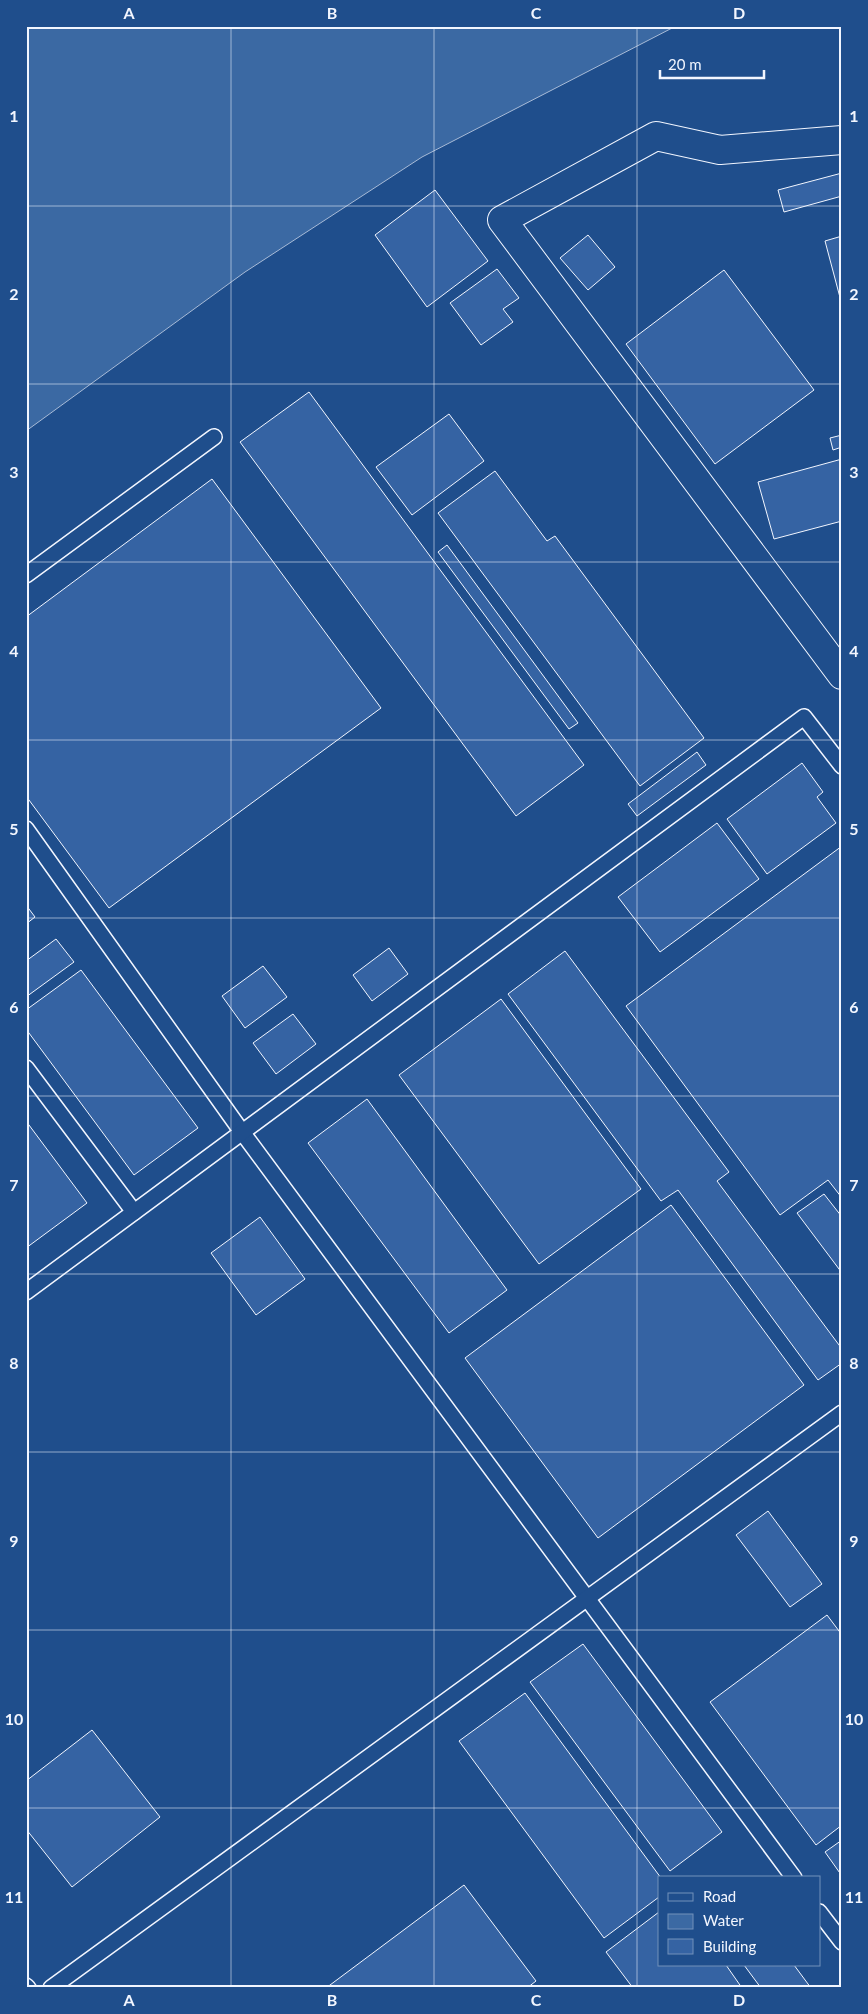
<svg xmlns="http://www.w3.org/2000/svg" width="868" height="2014" viewBox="0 0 868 2014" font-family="Lato,sans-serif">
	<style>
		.water { fill: #3b69a3; stroke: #a8bbd7 }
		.building { fill: #3563a3; stroke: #f2f6ff }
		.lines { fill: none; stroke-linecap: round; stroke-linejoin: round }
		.service-casing { stroke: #f2f6ff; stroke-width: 18 }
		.minor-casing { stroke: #f2f6ff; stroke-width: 30 }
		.service { stroke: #1f4e8c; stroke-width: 15 }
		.minor { stroke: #1f4e8c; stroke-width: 28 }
		.grid { fill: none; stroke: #f2f6ff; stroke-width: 1; stroke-opacity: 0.55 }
		.neatline { fill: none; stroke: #f2f6ff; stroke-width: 2 }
		.grid-label { font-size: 16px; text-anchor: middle; font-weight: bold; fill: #f2f6ff }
	</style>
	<rect width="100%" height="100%" fill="#1f4e8c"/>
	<path class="water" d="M26,26H676L422,157L245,272L26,431Z"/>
	<g class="building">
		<path d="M842,173V196L784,212L778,190Z"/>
		<path d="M435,190L488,261L427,307L375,235Z"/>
		<path d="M588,235L615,267L588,290L560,258Z"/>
		<path d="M842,236V305L825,241Z"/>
		<path d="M497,269L519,298L503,309L513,322L481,345L450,303Z"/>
		<path d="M724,270L814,390L715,464L626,344Z"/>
		<path d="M309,392L584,765L516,816L240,442Z"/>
		<path d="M449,414L484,461L412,515L376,467Z"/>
		<path d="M842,435V447L833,450L830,438Z"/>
		<path d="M842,459V521L774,539L758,482Z"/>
		<path d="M495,471L547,541L555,536L704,738L640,786L438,513Z"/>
		<path d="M212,479L381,708L109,908L26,796V617Z"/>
		<path d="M447,545L578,723L569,729L438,552Z"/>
		<path d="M697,752L706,765L637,816L628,804Z"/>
		<path d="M802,763L823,792L817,797L836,823L767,874L727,819Z"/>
		<path d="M717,823L759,879L660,952L618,897Z"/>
		<path d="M842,846V1198L828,1180L780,1215L626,1006Z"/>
		<path d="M26,905L35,917L26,924Z"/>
		<path d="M56,939L74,962L26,997V961Z"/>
		<path d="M389,948L408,974L372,1001L353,975Z"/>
		<path d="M565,951L729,1172L717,1181L842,1349V1363L818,1380L678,1190L661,1201L508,994Z"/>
		<path d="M263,966L287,997L245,1028L222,996Z"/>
		<path d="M81,970L198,1128L134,1175L26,1029V1010Z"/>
		<path d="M501,999L641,1189L539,1264L399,1075Z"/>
		<path d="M293,1014L316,1044L276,1074L253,1043Z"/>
		<path d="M367,1099L507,1290L449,1333L308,1143Z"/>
		<path d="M26,1121L87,1203L26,1248Z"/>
		<path d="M824,1194L842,1217V1273L797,1213Z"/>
		<path d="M671,1205L804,1385L598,1538L465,1358Z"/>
		<path d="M260,1217L305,1279L256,1315L211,1253Z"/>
		<path d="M768,1511L822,1584L790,1607L736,1535Z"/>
		<path d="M827,1615L842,1635V1825L816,1845L710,1702Z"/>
		<path d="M583,1644L722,1832L670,1871L530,1682Z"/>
		<path d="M525,1693L661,1878L659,1897L604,1938L459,1741Z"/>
		<path d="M92,1730L160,1817L72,1887L26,1829V1781Z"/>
		<path d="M842,1840V1876L825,1852Z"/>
		<path d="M464,1885L536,1981L527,1988H326Z"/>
		<path d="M659,1912V1965H726L742,1988H633L606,1952Z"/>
		<path d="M744,1965H794L811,1988H761Z"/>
	</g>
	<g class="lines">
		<g class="service-casing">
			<g id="service">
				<path d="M26,575L214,437"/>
				<path d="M26,829L242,1132L794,1878"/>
				<path d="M26,1068L134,1212"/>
				<path d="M26,1292L804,717L842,766"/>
				<path d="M819,1912L842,1942"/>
				<path d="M26,1986L28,1988"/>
				<path d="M51,1988L842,1413"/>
			</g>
		</g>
		<g class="minor-casing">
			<path id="minor" d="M842,140L720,150L656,136L502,220L842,675"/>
		</g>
		<use href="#service" class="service"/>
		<use href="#minor" class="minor"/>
	</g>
	<path class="grid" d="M231,26V1988M434,26V1988M637,26V1988M26,206H842M26,384H842M26,562H842M26,740H842M26,918H842M26,1096H842M26,1274H842M26,1452H842M26,1630H842M26,1808H842"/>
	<rect width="868" height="2014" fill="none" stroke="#1f4e8c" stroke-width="55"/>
	<rect x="658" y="1876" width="162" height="90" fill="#1f4e8c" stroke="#7391ba"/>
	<rect x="668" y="1893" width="25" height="8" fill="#1f4e8c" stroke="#7391ba"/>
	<text x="703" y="1902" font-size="15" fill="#f2f6ff">Road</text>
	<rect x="668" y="1914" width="25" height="15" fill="#3b69a3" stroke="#7391ba"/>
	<text x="703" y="1926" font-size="15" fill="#f2f6ff">Water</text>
	<rect x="668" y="1939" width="25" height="15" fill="#3563a3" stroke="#7391ba"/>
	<text x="703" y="1952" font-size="15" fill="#f2f6ff">Building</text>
	<path d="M660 70v8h104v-8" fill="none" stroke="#f2f6ff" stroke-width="2.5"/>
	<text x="668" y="70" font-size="15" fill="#f2f6ff" stroke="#1f4e8c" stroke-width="4" paint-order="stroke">20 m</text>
	<rect x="28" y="28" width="812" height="1958" class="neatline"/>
	<g class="grid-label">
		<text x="129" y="19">A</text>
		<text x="332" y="19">B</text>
		<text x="536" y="19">C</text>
		<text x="739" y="19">D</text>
		<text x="14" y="122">1</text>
		<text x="854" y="122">1</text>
		<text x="14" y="300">2</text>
		<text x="854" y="300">2</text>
		<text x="14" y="478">3</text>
		<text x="854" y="478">3</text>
		<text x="14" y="657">4</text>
		<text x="854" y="657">4</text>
		<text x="14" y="835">5</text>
		<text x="854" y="835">5</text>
		<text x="14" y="1013">6</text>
		<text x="854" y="1013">6</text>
		<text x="14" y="1191">7</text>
		<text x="854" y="1191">7</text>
		<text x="14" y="1369">8</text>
		<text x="854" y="1369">8</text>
		<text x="14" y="1547">9</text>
		<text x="854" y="1547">9</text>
		<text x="14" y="1725">10</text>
		<text x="854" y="1725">10</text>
		<text x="14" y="1903">11</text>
		<text x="854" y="1903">11</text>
		<text x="129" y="2006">A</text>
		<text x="332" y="2006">B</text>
		<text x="536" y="2006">C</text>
		<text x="739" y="2006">D</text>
	</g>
</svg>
